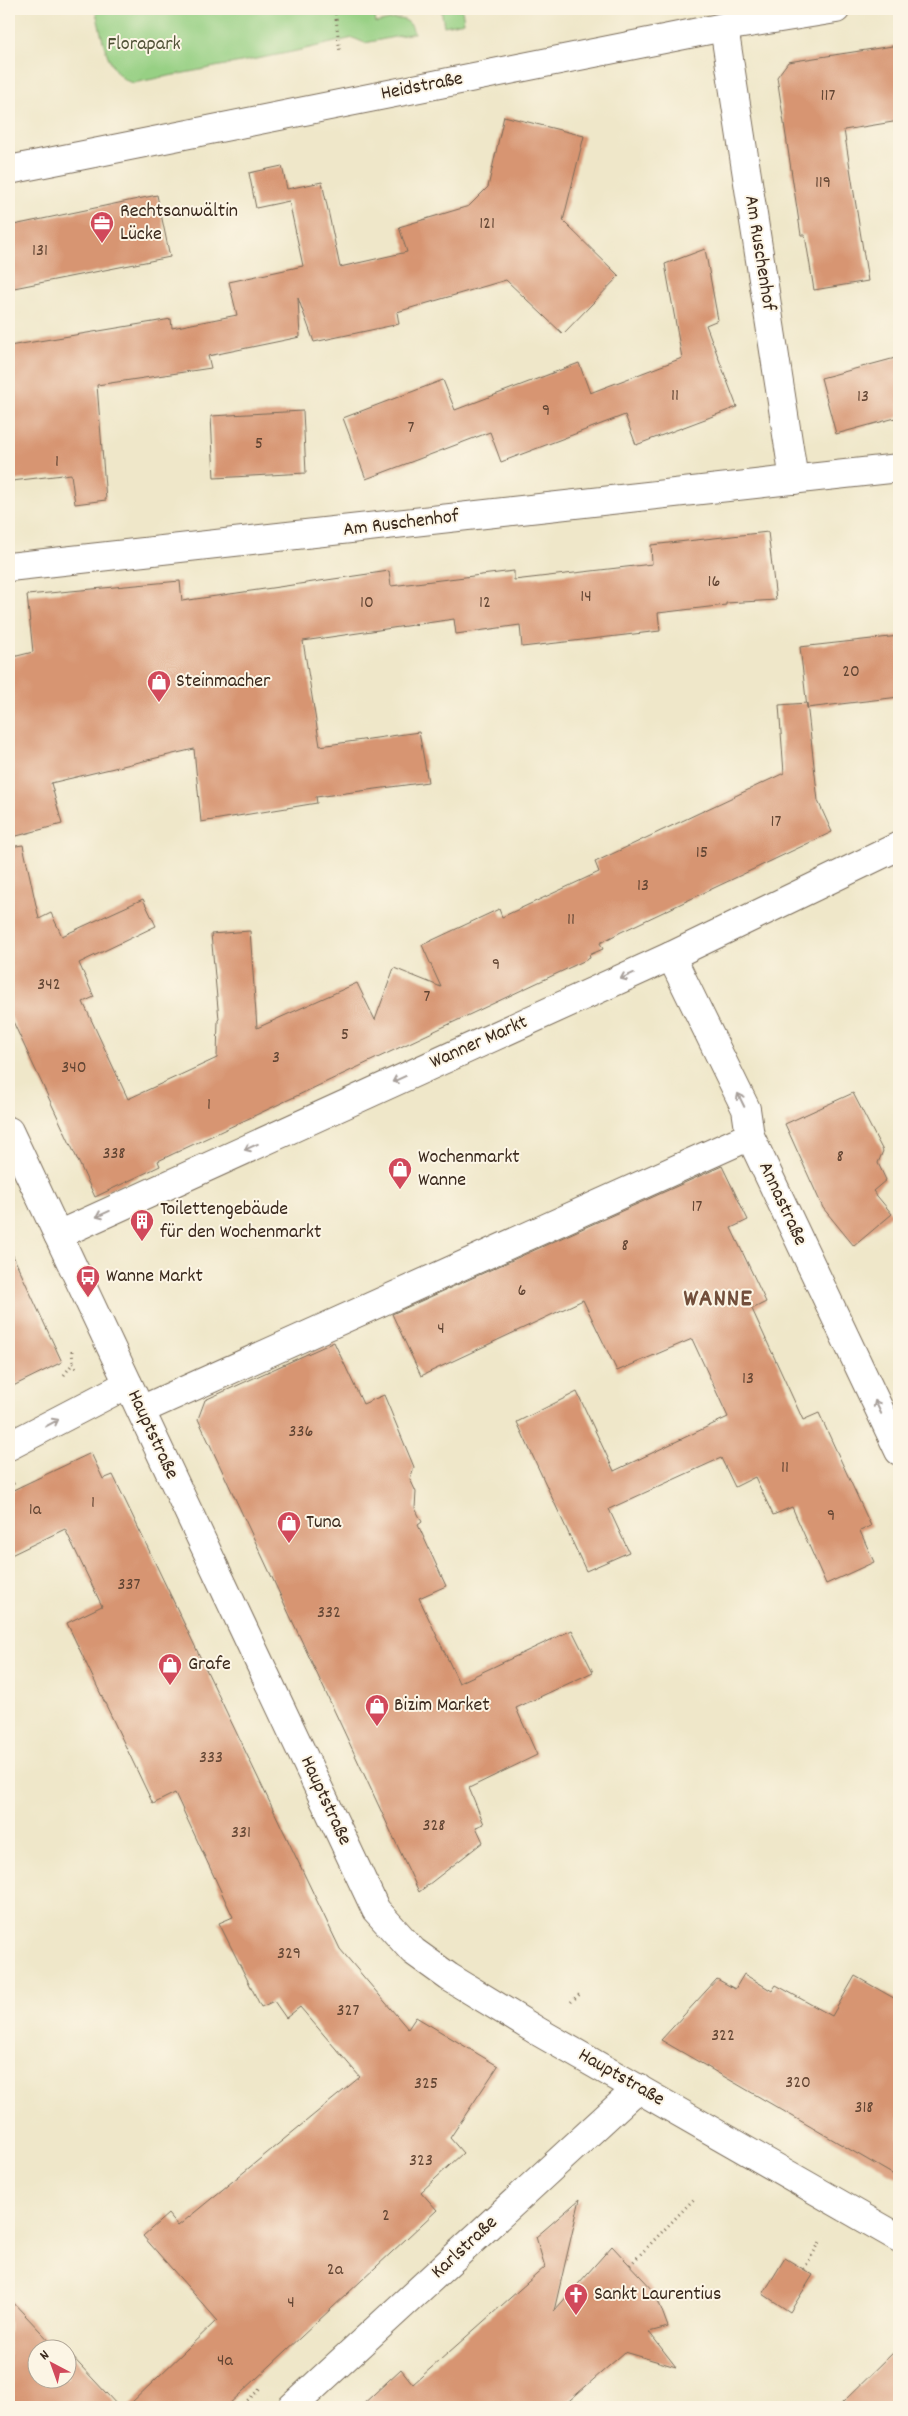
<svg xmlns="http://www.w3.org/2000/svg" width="908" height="2416" viewBox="0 0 908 2416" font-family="Dekko,sans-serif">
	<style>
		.green { fill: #97d084; stroke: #697d51 }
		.building { fill: #d79572 }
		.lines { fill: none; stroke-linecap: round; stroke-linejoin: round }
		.minor-casing { stroke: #7a6c5a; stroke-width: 30 }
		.path { stroke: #7a6c5a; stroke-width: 3; stroke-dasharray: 1 4; stroke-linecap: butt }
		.minor { stroke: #fff; stroke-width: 28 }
		.oneway { stroke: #a79f9a }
		.labels { text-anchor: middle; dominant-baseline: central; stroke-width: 4; stroke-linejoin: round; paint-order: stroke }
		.number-label { font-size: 18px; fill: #624533 }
		.park-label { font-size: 20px; fill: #525438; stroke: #fcf5e5 }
		.street-label { font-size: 20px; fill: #3b2a1e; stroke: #fcf5e5 }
		.poi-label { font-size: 20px; fill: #3b2a1e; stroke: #fcf5e5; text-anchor: start }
		.district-label { font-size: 25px; font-weight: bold; letter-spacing: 1px; fill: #724f3b; stroke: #fcf5e5 }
	</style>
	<rect width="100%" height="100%" fill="#fcf5e5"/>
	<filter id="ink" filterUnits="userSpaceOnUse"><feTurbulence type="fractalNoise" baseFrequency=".02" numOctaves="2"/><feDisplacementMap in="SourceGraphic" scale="10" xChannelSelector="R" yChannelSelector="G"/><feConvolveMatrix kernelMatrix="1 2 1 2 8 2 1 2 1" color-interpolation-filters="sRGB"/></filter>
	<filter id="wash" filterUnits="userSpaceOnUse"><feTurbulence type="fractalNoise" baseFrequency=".0096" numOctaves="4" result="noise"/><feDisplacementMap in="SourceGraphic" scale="20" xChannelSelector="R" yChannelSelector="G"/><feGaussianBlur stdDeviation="1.12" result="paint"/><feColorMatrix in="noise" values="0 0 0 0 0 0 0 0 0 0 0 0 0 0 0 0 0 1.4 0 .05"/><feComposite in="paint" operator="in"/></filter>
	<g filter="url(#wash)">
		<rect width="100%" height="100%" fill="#efe7c9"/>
		<g class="green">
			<path d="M95,9H374L376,23C391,20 409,12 414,33L365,43L353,38L292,52L133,83C106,77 102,32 95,9Z"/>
			<path d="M441,9H462L464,22L444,26Z"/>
		</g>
		<g id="blocks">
			<g class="building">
				<path d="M899,45V121L844,130L868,281L814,290L805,235H801L777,77L788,62Z"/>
				<path d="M504,116L584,136L563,221L619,276L563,334L506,280L397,312L399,324L314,342L298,298L300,337L208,356L211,368L97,385L106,500L75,504L71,474L12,481V476L9,477V346L171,319L172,328L237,315L229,282L303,266L289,201L256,208L249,173L282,166L287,189L322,182L340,267L407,252L399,227L469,206L488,187Z"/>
				<path d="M157,195L170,257L9,289V226Z"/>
				<path d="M705,249L718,320L706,325L737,407L636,445L625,415L501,462L490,432L366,479L343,418L443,380L455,410L579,363L590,393L682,358L665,264Z"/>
				<path d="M899,357V417L836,434L821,378Z"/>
				<path d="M303,411L306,473L214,478L211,416Z"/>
				<path d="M768,532L776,600L726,603V605L658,613L660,631L522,647L520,625L456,634L454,619L303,641L320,746L419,732L428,782L316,797L317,803L201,822L194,749L51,783L62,824L9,838V658L33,652L27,595L180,581L182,601L389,571L391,586L514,571V580L652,564L651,545Z"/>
				<path d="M899,636V697L807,708L800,647Z"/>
				<path d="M807,703L818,801L832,832L621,932L600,943L603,949L589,955L590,958L158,1161L160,1166L95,1197L9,1013V847L23,845L39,919L51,913L62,936L143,899L156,926L79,963L94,997L83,1002L128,1099L217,1058L218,1020L219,1019L211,934L250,931L257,1028L357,983L375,1020L394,968L441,987L422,945L499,909L502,917L599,872L595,862L784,773L779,705Z"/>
				<path d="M853,1093L883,1151L878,1163L886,1180L873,1191L892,1214L854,1246L823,1208L785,1124Z"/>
				<path d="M722,1166L748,1220L731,1228L766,1302L752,1309L803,1420L819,1413L871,1526L860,1531L874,1562L826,1584L792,1507L773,1515L755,1477L735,1487L721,1458L609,1509L629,1552L586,1571L517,1422L577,1392L614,1471L728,1417L692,1339L617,1371L583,1300L421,1376L392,1314Z"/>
				<path d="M9,1247L62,1362L9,1388Z"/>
				<path d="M334,1342L363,1404L384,1395L414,1467L410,1479L416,1492L415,1508L422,1522L418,1525L446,1586L419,1598L459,1683L572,1630L593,1672L516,1708L537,1755L469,1788L484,1824L476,1827L483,1842L419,1892L198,1419L205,1400Z"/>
				<path d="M91,1453L103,1479L113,1475L340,1949L408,2029L416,2017L498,2066L450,2138L463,2153L421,2192L437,2210L226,2407H127L217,2320L143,2236L168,2214L178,2226L360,2077L300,2007L286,2018L274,2001L261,2007L219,1923L233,1917L175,1793L153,1804L67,1623L102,1606L65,1529L9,1556V1492Z"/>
				<path d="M744,1974L772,1991L776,1985L832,2016L855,1976L899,2001V2178L661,2040L717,1979L735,1989Z"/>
				<path d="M580,2199L554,2311L612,2246L655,2292L668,2327L649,2332L676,2367L625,2352L562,2407H360L401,2369L413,2384L545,2267L536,2237Z"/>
				<path d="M785,2258L813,2275L790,2312L763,2294Z"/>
				<path d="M9,2298L56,2348H38V2378H68V2352L119,2407H9Z"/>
				<path d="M899,2347V2407H838Z"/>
			</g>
		</g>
	</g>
	<g filter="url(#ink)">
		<use href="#blocks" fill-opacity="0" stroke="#7a6c5a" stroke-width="1"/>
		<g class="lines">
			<g class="minor-casing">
				<g id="minor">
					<path d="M724,27L794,480"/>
					<path d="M9,170L724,27L836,9"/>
					<path d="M9,567L899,468"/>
					<path d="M671,956L746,1109L750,1136L899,1451"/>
					<path d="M9,1131L376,1910L413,1951L449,1977L539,2032L899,2238"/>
					<path d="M58,1235L671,956L899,846"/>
					<path d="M141,1410L750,1136"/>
					<path d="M9,1446L128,1384"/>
					<path d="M292,2407L638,2088"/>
				</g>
			</g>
			<g class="path">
				<path d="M335,9L340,53"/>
				<path d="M72,1351L73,1363"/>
				<path d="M64,1375L73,1363L77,1371"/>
				<path d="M9,1486L16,1482"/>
				<path d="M571,2002L582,1992"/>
				<path d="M630,2265L694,2199"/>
				<path d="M804,2269L820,2242"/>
				<path d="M240,2407L260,2389"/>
			</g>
			<use href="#minor" class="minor"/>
		</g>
		<defs><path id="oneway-shaft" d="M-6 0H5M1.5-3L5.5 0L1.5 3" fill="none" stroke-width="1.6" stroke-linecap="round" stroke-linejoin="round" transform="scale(1.25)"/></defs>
		<g class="oneway">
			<use href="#oneway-shaft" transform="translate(627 976) rotate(156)"/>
			<use href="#oneway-shaft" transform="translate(399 1079) rotate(156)"/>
			<use href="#oneway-shaft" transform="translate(741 1100) rotate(-116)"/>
			<use href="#oneway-shaft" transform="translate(251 1147) rotate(156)"/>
			<use href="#oneway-shaft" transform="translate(103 1214) rotate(156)"/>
			<use href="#oneway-shaft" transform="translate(878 1407) rotate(-115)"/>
			<use href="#oneway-shaft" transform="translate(52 1423) rotate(-28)"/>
		</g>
	</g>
	<defs>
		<g id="office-pin" transform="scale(1.25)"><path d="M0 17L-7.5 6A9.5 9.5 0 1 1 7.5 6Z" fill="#d1495b" stroke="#fcf5e5"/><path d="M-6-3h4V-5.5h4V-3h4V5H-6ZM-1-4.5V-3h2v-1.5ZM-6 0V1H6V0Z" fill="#fff"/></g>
		<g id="shop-pin" transform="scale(1.25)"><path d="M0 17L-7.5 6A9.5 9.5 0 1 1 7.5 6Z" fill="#d1495b" stroke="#fcf5e5"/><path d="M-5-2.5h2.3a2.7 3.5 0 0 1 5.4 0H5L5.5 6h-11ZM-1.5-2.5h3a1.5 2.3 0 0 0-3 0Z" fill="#fff"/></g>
		<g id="building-pin" transform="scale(1.25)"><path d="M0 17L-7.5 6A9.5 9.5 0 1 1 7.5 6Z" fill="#d1495b" stroke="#fcf5e5"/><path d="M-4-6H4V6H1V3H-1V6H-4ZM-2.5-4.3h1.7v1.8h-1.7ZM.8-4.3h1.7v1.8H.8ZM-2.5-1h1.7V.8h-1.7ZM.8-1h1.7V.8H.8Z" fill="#fff"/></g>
		<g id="bus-pin" transform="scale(1.25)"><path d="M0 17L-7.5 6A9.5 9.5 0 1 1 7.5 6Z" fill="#d1495b" stroke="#fcf5e5"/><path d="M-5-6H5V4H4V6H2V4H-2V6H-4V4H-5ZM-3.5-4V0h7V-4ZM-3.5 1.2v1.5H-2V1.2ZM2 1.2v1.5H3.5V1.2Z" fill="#fff"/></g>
		<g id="church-pin" transform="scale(1.25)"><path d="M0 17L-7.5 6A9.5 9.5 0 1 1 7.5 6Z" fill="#d1495b" stroke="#fcf5e5"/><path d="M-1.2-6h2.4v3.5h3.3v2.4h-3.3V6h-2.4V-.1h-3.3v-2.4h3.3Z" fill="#fff"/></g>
	</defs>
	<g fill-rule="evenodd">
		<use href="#office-pin" x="102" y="223"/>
		<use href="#shop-pin" x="159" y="682"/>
		<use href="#shop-pin" x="400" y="1169"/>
		<use href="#building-pin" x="142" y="1221"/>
		<use href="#bus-pin" x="88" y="1277"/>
		<use href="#shop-pin" x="289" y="1523"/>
		<use href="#shop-pin" x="170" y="1665"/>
		<use href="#shop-pin" x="377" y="1706"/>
		<use href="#church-pin" x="576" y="2295"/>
	</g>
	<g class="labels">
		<g class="number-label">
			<text x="828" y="96">117</text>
			<text x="823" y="183">119</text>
			<text x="487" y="224">121</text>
			<text x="40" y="251">131</text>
			<text x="675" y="396">11</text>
			<text x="863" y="397">13</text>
			<text x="546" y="411">9</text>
			<text x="411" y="428">7</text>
			<text x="259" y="444">5</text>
			<text x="57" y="462">1</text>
			<text x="714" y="582">16</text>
			<text x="586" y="597">14</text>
			<text x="367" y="603">10</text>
			<text x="485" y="603">12</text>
			<text x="851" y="672">20</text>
			<text x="776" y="822">17</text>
			<text x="702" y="853">15</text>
			<text x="643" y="886">13</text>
			<text x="571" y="920">11</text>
			<text x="496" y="965">9</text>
			<text x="49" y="985">342</text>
			<text x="427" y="997">7</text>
			<text x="345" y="1035">5</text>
			<text x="276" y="1058">3</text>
			<text x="74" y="1068">340</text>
			<text x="209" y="1105">1</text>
			<text x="114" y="1154">338</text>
			<text x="840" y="1157">8</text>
			<text x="697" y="1207">17</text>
			<text x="625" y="1246">8</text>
			<text x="522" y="1291">6</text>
			<text x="441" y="1329">4</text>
			<text x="748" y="1379">13</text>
			<text x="301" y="1432">336</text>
			<text x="785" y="1468">11</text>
			<text x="93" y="1503">1</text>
			<text x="35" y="1510">1a</text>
			<text x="831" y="1516">9</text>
			<text x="129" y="1585">337</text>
			<text x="329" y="1613">332</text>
			<text x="211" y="1758">333</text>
			<text x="434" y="1826">328</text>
			<text x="241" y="1833">331</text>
			<text x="289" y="1954">329</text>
			<text x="348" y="2011">327</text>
			<text x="723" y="2036">322</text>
			<text x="798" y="2083">320</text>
			<text x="426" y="2084">325</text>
			<text x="864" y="2108">318</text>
			<text x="421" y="2161">323</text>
			<text x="386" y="2216">2</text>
			<text x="335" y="2270">2a</text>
			<text x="291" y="2303">4</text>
			<text x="225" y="2361">4a</text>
		</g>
		<g class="park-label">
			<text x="144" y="45">Florapark</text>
		</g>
		<g class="street-label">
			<text transform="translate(422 87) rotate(-11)">Heidstraße</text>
			<text transform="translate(759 253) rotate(81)">Am Ruschenhof</text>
			<text transform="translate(401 524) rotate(-7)">Am Ruschenhof</text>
			<text transform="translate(479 1043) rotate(-24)">Wanner Markt</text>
			<text transform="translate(782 1204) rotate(65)">Annastraße</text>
			<text transform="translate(152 1435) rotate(65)">Hauptstraße</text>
			<text transform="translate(325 1801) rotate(65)">Hauptstraße</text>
			<text transform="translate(621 2078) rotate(30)">Hauptstraße</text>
			<text transform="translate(465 2248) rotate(-43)">Karlstraße</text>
		</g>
		<g class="poi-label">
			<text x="120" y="212">Rechtsanwältin<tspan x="120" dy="23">Lücke</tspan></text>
			<text x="176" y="682">Steinmacher</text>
			<text x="418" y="1158">Wochenmarkt<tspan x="418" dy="23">Wanne</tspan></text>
			<text x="160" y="1210">Toilettengebäude<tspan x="160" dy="23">für den Wochenmarkt</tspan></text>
			<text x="106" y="1277">Wanne Markt</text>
			<text x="306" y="1523">Tuna</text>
			<text x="188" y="1665">Grafe</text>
			<text x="394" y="1706">Bizim Market</text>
			<text x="594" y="2295">Sankt Laurentius</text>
		</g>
		<g class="district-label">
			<text x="718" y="1300">WANNE</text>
		</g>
	</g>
	<rect width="908" height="2416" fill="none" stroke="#fcf5e5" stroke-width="30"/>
	<g transform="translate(52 2364) rotate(319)"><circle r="24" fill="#fcf5e5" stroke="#afa495"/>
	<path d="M0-4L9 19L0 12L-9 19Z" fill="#d1495b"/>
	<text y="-8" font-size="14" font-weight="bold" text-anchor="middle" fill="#3b2a1e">N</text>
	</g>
</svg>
